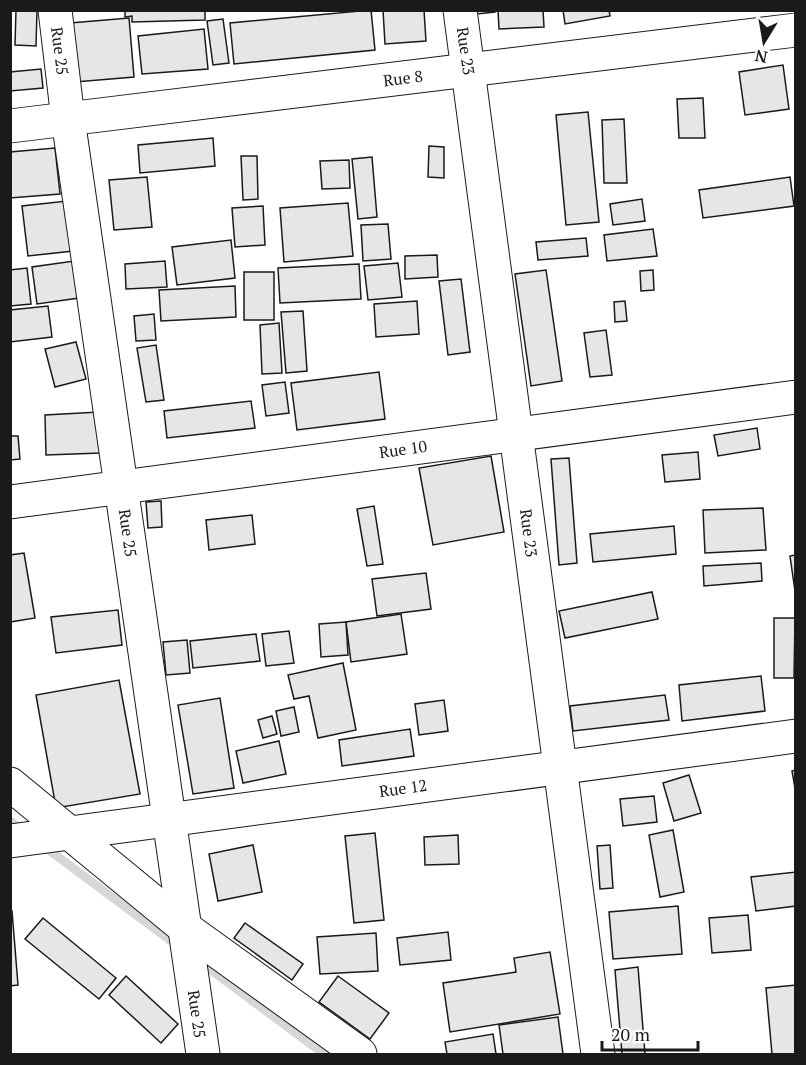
<svg xmlns="http://www.w3.org/2000/svg" width="806" height="1065" viewBox="0 0 806 1065" font-family="'PT Serif',serif">
	<style>
		.lines { fill: none; stroke-linecap: round; stroke-linejoin: round }
		.stream { stroke: #d7d7d7; stroke-width: 9 }
		.building { fill: #e6e6e6; stroke: #1a1a1a; stroke-width: 1.5 }
		.minor-casing { stroke: #1a1a1a; stroke-width: 35 }
		.minor { stroke: #fff; stroke-width: 33 }
		.labels { text-anchor: middle; dominant-baseline: central; stroke-width: 4.5; stroke-linejoin: round; paint-order: stroke }
		.street-label { font-size: 16px; fill: #1a1a1a; stroke: #fff }
	</style>
	<rect width="100%" height="100%" fill="#fff"/>
	<g class="lines">
		<g class="stream">
			<path d="M10,821L24,831"/>
			<path d="M42,845L178,946"/>
			<path d="M199,961L324,1054"/>
		</g>
	</g>
	<g class="building">
		<path d="M16,10H37L36,46L15,45Z"/>
		<path d="M125,10H205V20L132,22V16L125,17Z"/>
		<path d="M371,10L375,50L234,64L230,23Z"/>
		<path d="M383,10H424L426,41L385,44Z"/>
		<path d="M477,10H495V12L477,14Z"/>
		<path d="M498,10H543L544,27L499,29Z"/>
		<path d="M563,10H609L610,16L565,24Z"/>
		<path d="M129,18L134,77L75,82L70,23Z"/>
		<path d="M223,19L229,63L213,65L207,21Z"/>
		<path d="M204,29L208,69L142,74L138,36Z"/>
		<path d="M783,65L789,109L745,115L739,72Z"/>
		<path d="M41,69L43,88L10,91V72Z"/>
		<path d="M703,98L705,138H679L677,99Z"/>
		<path d="M588,112L599,222L566,225L556,115Z"/>
		<path d="M624,119L627,183H604L602,120Z"/>
		<path d="M213,138L215,166L140,173L138,145Z"/>
		<path d="M429,146L444,147V178L428,177Z"/>
		<path d="M55,148L60,194L10,198V152Z"/>
		<path d="M241,156H257L258,199L243,200Z"/>
		<path d="M372,157L377,217L358,219L352,159Z"/>
		<path d="M349,160L350,188L322,189L320,161Z"/>
		<path d="M147,177L152,227L114,230L109,180Z"/>
		<path d="M790,177L794,206L703,218L699,190Z"/>
		<path d="M642,199L645,221L613,225L610,204Z"/>
		<path d="M67,201L73,251L28,256L22,206Z"/>
		<path d="M348,203L353,256L284,262L280,208Z"/>
		<path d="M263,206L265,245L235,247L232,208Z"/>
		<path d="M388,224L391,259L363,261L361,225Z"/>
		<path d="M653,229L657,256L607,261L604,235Z"/>
		<path d="M586,238L588,256L538,260L536,242Z"/>
		<path d="M231,240L235,278L177,285L172,247Z"/>
		<path d="M437,255L438,277L405,279V256Z"/>
		<path d="M74,261L79,298L37,304L32,267Z"/>
		<path d="M165,261L167,287L126,289L125,264Z"/>
		<path d="M398,263L402,297L368,300L364,266Z"/>
		<path d="M359,264L361,299L280,303L278,268Z"/>
		<path d="M27,268L31,304L10,306V270Z"/>
		<path d="M546,270L562,381L531,386L515,274Z"/>
		<path d="M653,270L654,290L641,291L640,271Z"/>
		<rect x="244" y="272" width="30" height="48"/>
		<path d="M461,279L470,352L448,355L439,281Z"/>
		<path d="M235,286L236,317L161,321L159,290Z"/>
		<path d="M417,301L419,334L376,337L374,304Z"/>
		<path d="M625,301L627,321L615,322L614,302Z"/>
		<path d="M48,306L52,337L10,342V310Z"/>
		<path d="M303,311L307,371L286,373L281,312Z"/>
		<path d="M154,314L156,340L136,341L134,316Z"/>
		<path d="M279,323L282,373L262,374L260,325Z"/>
		<path d="M606,330L612,375L590,377L584,333Z"/>
		<path d="M76,342L86,379L55,387L45,349Z"/>
		<path d="M156,345L164,400L146,402L137,348Z"/>
		<path d="M379,372L385,419L297,430L291,383Z"/>
		<path d="M285,382L289,413L266,416L262,385Z"/>
		<path d="M251,401L255,428L167,438L164,411Z"/>
		<path d="M99,412L101,453L46,455L45,415Z"/>
		<path d="M757,428L760,449L718,456L714,435Z"/>
		<path d="M10,436H18L20,459L10,460Z"/>
		<path d="M698,452L700,479L665,482L662,455Z"/>
		<path d="M491,456L504,532L433,545L419,468Z"/>
		<path d="M569,458L577,563L559,565L551,459Z"/>
		<path d="M161,501L162,527L148,528L146,502Z"/>
		<path d="M374,506L383,564L367,566L357,509Z"/>
		<path d="M763,508L766,550L705,553L703,510Z"/>
		<path d="M252,515L255,544L209,550L206,520Z"/>
		<path d="M674,526L676,554L593,562L590,534Z"/>
		<path d="M24,553L35,618L10,622V555Z"/>
		<path d="M796,555V598L790,556Z"/>
		<path d="M761,563L762,581L704,586L703,566Z"/>
		<path d="M426,573L431,609L377,616L372,579Z"/>
		<path d="M652,592L658,619L565,638L559,611Z"/>
		<path d="M118,610L122,645L56,653L51,617Z"/>
		<path d="M401,614L407,654L351,662L346,622Z"/>
		<path d="M774,618H795L794,678H774Z"/>
		<path d="M346,622L348,655L321,657L319,624Z"/>
		<path d="M289,631L294,663L266,666L262,634Z"/>
		<path d="M256,634L260,661L193,668L190,641Z"/>
		<path d="M187,640L190,673L166,675L163,642Z"/>
		<path d="M343,663L356,730L318,738L309,696L294,699L288,675Z"/>
		<path d="M761,676L765,711L682,721L679,685Z"/>
		<path d="M119,680L140,794L56,808L36,695Z"/>
		<path d="M665,695L669,720L573,731L570,706Z"/>
		<path d="M220,698L234,788L193,794L178,705Z"/>
		<path d="M444,700L448,731L419,735L415,704Z"/>
		<path d="M294,707L299,732L281,736L276,711Z"/>
		<path d="M272,716L277,734L263,738L258,720Z"/>
		<path d="M410,729L414,756L342,766L339,740Z"/>
		<path d="M279,741L286,774L243,783L236,751Z"/>
		<path d="M796,770V794L792,771Z"/>
		<path d="M689,775L701,813L674,821L663,783Z"/>
		<path d="M654,796L657,822L623,826L620,799Z"/>
		<path d="M673,830L684,892L660,897L649,835Z"/>
		<path d="M375,833L384,920L354,923L345,836Z"/>
		<path d="M458,835L459,864L425,865L424,837Z"/>
		<path d="M253,845L262,892L218,901L209,854Z"/>
		<path d="M610,845L613,888L600,889L597,846Z"/>
		<path d="M796,872V906L756,911L751,877Z"/>
		<path d="M678,906L682,954L613,959L609,912Z"/>
		<path d="M10,911H12L18,985L10,986Z"/>
		<path d="M748,915L751,950L712,953L709,918Z"/>
		<path d="M43,918L116,978L99,999L25,939Z"/>
		<path d="M245,923L303,964L292,980L234,938Z"/>
		<path d="M448,932L451,960L400,965L397,938Z"/>
		<path d="M376,933L378,971L320,974L317,937Z"/>
		<path d="M550,952L560,1014L450,1032L443,983L516,972L514,958Z"/>
		<path d="M638,967L645,1054H622L615,970Z"/>
		<path d="M126,976L178,1024L161,1043L109,995Z"/>
		<path d="M338,976L389,1013L370,1039L319,1002Z"/>
		<path d="M796,985V1054H772L766,988Z"/>
		<path d="M558,1017L563,1054H503L499,1025Z"/>
		<path d="M493,1034L496,1054H447L445,1042Z"/>
	</g>
	<g class="lines">
		<g class="minor-casing">
			<g id="minor">
				<path d="M55,10L68,119L203,1054"/>
				<path d="M460,10L598,1054"/>
				<path d="M10,126L796,30"/>
				<path d="M10,502L796,397"/>
				<path d="M10,784L185,928L360,1054"/>
				<path d="M10,841L796,736"/>
			</g>
		</g>
		<use href="#minor" class="minor"/>
	</g>
	<g class="labels">
		<g class="street-label">
			<text transform="translate(60 51) rotate(83)">Rue 25</text>
			<text transform="translate(466 51) rotate(82)">Rue 23</text>
			<text transform="translate(403 78) rotate(-7)">Rue 8</text>
			<text transform="translate(403 449) rotate(-8)">Rue 10</text>
			<text transform="translate(128 533) rotate(82)">Rue 25</text>
			<text transform="translate(529 533) rotate(83)">Rue 23</text>
			<text transform="translate(403 788) rotate(-8)">Rue 12</text>
			<text transform="translate(197 1014) rotate(82)">Rue 25</text>
		</g>
	</g>
	<rect width="806" height="1065" fill="none" stroke="#1a1a1a" stroke-width="24"/>
	<g transform="translate(764 42) rotate(191)" stroke="#ffffff" stroke-width="4.5" paint-order="stroke">
	<path d="M0-4.5L10 22L0 15L-10 22Z" fill="#1a1a1a"/>
	<text y="-9" font-size="16" font-weight="bold" text-anchor="middle" fill="#1a1a1a">N</text>
	</g>
	<path d="M602 1041v9h96v-9" fill="none" stroke="#1a1a1a" stroke-width="3"/>
	<text x="611" y="1041" font-size="18" fill="#1a1a1a" stroke="#ffffff" stroke-width="4.5" paint-order="stroke">20 m</text>
</svg>
